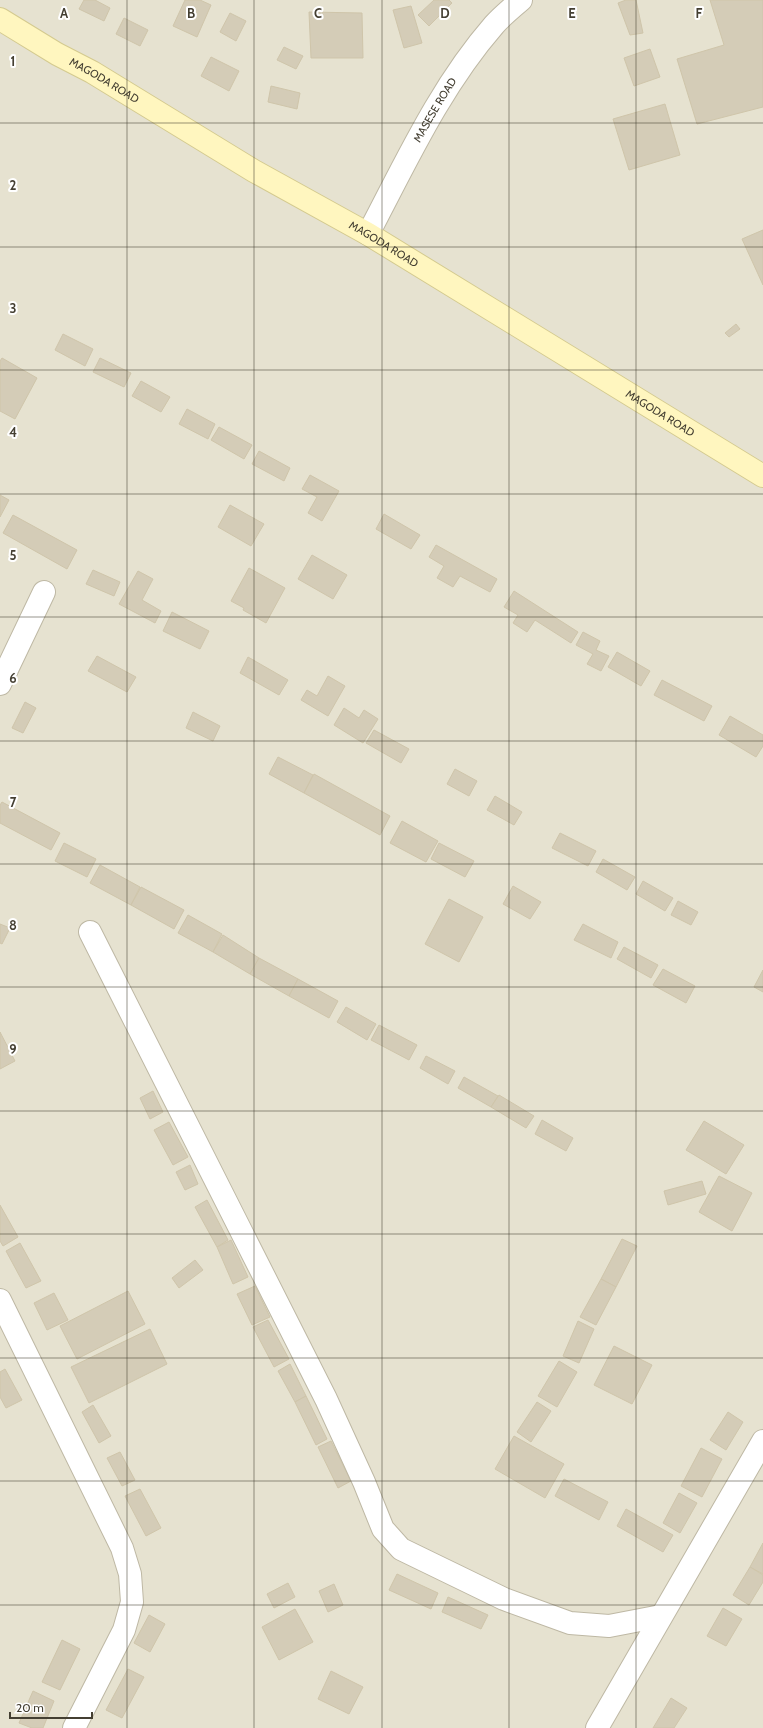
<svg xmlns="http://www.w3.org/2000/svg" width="763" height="1728" viewBox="0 0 763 1728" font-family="Cabin,sans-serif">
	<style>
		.residential { fill: #e6e2d0 }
		.building { fill: #d4ccb7; stroke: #cfc5aa }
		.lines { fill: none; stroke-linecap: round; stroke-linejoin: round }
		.street-casing { stroke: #beb8a4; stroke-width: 24 }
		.secondary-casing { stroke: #d4ca8f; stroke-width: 24 }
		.street { stroke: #fff; stroke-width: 22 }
		.secondary { stroke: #fff6bf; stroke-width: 22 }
		.grid { fill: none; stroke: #443f32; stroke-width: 1; stroke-opacity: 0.55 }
		.labels { text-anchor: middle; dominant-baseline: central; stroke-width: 4; stroke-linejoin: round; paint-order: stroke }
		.street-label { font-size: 11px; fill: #443f32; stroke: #fff }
		.grid-label { font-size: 13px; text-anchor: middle; font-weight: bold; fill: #443f32; stroke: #fff; stroke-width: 4; stroke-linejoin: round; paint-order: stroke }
	</style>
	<rect width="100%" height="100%" fill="#f2efe2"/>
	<rect class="residential" x="0" y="0" width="763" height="1728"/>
	<g class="building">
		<path d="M84,0H95L110,8L104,21L79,9Z"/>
		<path d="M185,0H200L211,5L197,37L173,26Z"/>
		<path d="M434,0H449L452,3L429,26L418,15Z"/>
		<path d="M626,0H636L643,33L630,35L618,3Z"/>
		<path d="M710,0H763V107L697,124L677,59L724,45Z"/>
		<path d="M411,6L422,43L404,48L393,10Z"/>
		<path d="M309,12L362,13L363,58H311Z"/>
		<path d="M230,13L246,21L236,41L220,32Z"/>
		<path d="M124,18L148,30L140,46L116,34Z"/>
		<path d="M284,47L303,56L296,69L277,60Z"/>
		<path d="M650,49L660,77L634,86L624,58Z"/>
		<path d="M211,57L239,71L229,91L201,76Z"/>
		<path d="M271,86L300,93L297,109L268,102Z"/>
		<path d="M665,104L680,155L629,170L613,119Z"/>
		<path d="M763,230V285L742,239Z"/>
		<path d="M736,324L740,329L729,337L725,333Z"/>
		<path d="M63,334L93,349L85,366L55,350Z"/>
		<path d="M2,358L37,378L15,419L0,411V361Z"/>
		<path d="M100,358L131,373L124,387L93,372Z"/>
		<path d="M141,381L170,397L161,412L132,396Z"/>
		<path d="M187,409L215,424L208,439L179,424Z"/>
		<path d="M219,427L252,445L244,459L211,440Z"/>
		<path d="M259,451L290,468L284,481L252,464Z"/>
		<path d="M310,475L339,491L322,521L308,513L317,497L302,489Z"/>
		<path d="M0,495L9,500L0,517Z"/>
		<path d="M230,505L264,524L251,546L218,527Z"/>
		<path d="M384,514L420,535L411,549L376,529Z"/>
		<path d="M13,515L77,550L67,569L3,533Z"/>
		<path d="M436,545L497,579L490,592L460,576L453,587L437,578L444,566L429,557Z"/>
		<path d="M312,555L347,575L333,599L298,579Z"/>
		<path d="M249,568L285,588L266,623L243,610L244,608L231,601Z"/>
		<path d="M93,570L120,582L114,596L86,584Z"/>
		<path d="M138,571L153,579L142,600L161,611L155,623L119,604Z"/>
		<path d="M514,591L578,632L571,643L535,620L527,632L513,623L518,615L504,607Z"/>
		<path d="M172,612L209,631L200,649L163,631Z"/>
		<path d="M583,632L600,641L596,650L609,656L601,671L587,664L593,654L576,645Z"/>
		<path d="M617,652L650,671L641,686L608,667Z"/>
		<path d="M97,656L136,677L127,692L88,671Z"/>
		<path d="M248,657L288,680L279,695L240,673Z"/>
		<path d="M328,676L345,686L328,716L301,700L307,690L317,696Z"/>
		<path d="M662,680L712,706L704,721L654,695Z"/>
		<path d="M25,702L36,708L23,733L12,728Z"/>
		<path d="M344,708L359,718L364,710L378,719L363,743L334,725Z"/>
		<path d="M193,712L220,726L213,741L186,728Z"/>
		<path d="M730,716L763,735V746L756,757L719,735Z"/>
		<path d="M374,730L409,749L401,763L366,743Z"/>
		<path d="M278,757L313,775L304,793L269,774Z"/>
		<path d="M455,769L477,781L469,796L447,784Z"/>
		<path d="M314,774L390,816L380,835L304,793Z"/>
		<path d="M495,796L522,812L514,825L487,810Z"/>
		<path d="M2,802L60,833L51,850L0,823V805Z"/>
		<path d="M402,821L438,841L426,862L390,843Z"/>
		<path d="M560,833L596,851L588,866L552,848Z"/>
		<path d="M64,843L96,859L87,877L55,861Z"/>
		<path d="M439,843L474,861L465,877L431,859Z"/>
		<path d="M603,859L635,877L627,890L596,872Z"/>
		<path d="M100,865L140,887L131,905L90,883Z"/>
		<path d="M643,881L673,898L665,911L636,894Z"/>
		<path d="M513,886L541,902L530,919L503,904Z"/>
		<path d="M141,887L184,910L174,929L131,905Z"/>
		<path d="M449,899L483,917L459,962L425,944Z"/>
		<path d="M678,901L698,912L691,925L671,915Z"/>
		<path d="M188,915L222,934L213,952L178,933Z"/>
		<path d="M0,924L10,928L2,944L0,943Z"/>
		<path d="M583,924L618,942L611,958L574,940Z"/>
		<path d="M223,935L259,958L250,974L213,952Z"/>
		<path d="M624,947L658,965L651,978L617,959Z"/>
		<path d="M259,958L298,979L289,996L250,974Z"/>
		<path d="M663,969L695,986L686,1003L653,985Z"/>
		<path d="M763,970V992L754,987Z"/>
		<path d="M298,979L338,1001L329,1018L289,996Z"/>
		<path d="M346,1007L376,1024L367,1040L337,1022Z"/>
		<path d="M379,1025L417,1045L409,1060L371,1040Z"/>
		<path d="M0,1032L15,1061L0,1069Z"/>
		<path d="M426,1056L455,1071L448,1084L420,1068Z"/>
		<path d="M464,1077L498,1096L491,1107L458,1088Z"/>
		<path d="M153,1091L163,1112L150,1119L140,1098Z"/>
		<path d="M499,1095L534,1116L526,1128L491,1107Z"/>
		<path d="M542,1120L573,1138L566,1151L535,1134Z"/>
		<path d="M704,1121L744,1145L726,1174L686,1150Z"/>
		<path d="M169,1122L188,1157L173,1165L154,1130Z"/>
		<path d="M190,1165L198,1184L185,1190L176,1172Z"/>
		<path d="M719,1176L752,1193L732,1231L699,1212Z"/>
		<path d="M702,1181L706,1194L668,1205L664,1191Z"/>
		<path d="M207,1200L228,1240L217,1247L195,1207Z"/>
		<path d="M0,1205L18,1237L3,1246L0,1241Z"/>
		<path d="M622,1239L637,1246L616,1287L601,1279Z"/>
		<path d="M231,1240L248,1277L233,1284L217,1247Z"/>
		<path d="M20,1243L41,1281L26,1288L6,1251Z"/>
		<path d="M195,1260L203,1270L179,1288L172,1278Z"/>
		<path d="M601,1279L616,1287L596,1325L580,1317Z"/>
		<path d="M255,1286L270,1317L252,1325L237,1294Z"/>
		<path d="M128,1291L145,1324L77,1359L60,1326Z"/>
		<path d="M54,1293L68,1320L47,1330L34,1303Z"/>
		<path d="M268,1320L289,1359L274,1367L253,1327Z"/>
		<path d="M578,1321L594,1329L579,1363L563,1356Z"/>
		<path d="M150,1329L167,1364L89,1403L71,1367Z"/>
		<path d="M614,1346L652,1365L632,1404L594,1385Z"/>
		<path d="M559,1361L577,1372L557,1407L538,1396Z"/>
		<path d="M290,1364L306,1396L295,1402L278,1371Z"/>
		<path d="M5,1369L22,1400L6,1408L0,1397V1372Z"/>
		<path d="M306,1396L327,1439L316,1445L295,1402Z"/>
		<path d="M537,1402L551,1411L531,1442L517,1432Z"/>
		<path d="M93,1405L111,1436L99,1443L82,1412Z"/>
		<path d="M728,1412L743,1422L726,1450L710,1440Z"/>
		<path d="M514,1436L564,1464L545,1498L495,1469Z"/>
		<path d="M331,1441L351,1481L338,1488L318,1447Z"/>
		<path d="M701,1448L722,1459L702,1497L681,1486Z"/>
		<path d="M120,1452L135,1480L122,1486L107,1458Z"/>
		<path d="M564,1479L608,1502L599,1520L555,1496Z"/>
		<path d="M140,1489L161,1528L146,1536L125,1496Z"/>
		<path d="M679,1493L697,1503L680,1533L663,1523Z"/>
		<path d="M626,1509L673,1535L663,1552L617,1526Z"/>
		<path d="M763,1543V1574L750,1567Z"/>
		<path d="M750,1567L763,1575V1582L749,1605L733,1595Z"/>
		<path d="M397,1574L438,1593L431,1609L389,1590Z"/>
		<path d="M288,1583L295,1597L274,1608L267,1594Z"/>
		<path d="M334,1584L343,1605L328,1612L319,1591Z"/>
		<path d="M448,1597L488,1615L481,1629L442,1612Z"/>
		<path d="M723,1608L742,1619L726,1646L707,1636Z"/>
		<path d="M295,1609L313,1642L279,1660L262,1627Z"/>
		<path d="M149,1615L165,1624L150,1652L134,1643Z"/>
		<path d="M62,1640L80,1649L60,1690L42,1682Z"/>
		<path d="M128,1669L144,1677L122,1718L106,1710Z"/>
		<path d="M331,1671L363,1687L349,1714L318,1699Z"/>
		<path d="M33,1691L54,1701L43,1728H32L19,1723Z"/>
		<path d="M671,1698L687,1708L674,1728H653Z"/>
	</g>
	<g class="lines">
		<g class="street-casing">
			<g id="street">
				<path id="s1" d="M368,234C406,162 440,87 494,25C502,16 512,8 521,0"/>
				<path d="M0,684L44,592"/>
				<path d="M90,932L326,1399L364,1482L383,1529L401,1549L504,1599L570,1623L609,1626L661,1616"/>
				<path d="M0,1300L122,1548L130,1574L132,1602L124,1630L74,1728"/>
				<path d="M597,1728L763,1441"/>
			</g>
		</g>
		<g class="secondary-casing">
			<g id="secondary">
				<path id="s2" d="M0,19L57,54L92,72L254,171L368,234L763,476"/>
			</g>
		</g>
		<use href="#street" class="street"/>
		<use href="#secondary" class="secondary"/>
	</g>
	<path class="grid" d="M127,0V1728M254,0V1728M382,0V1728M509,0V1728M636,0V1728M0,123H763M0,247H763M0,370H763M0,494H763M0,617H763M0,741H763M0,864H763M0,987H763M0,1111H763M0,1234H763M0,1358H763M0,1481H763M0,1605H763"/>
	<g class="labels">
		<g class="street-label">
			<text stroke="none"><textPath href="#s2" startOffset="121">MAGODA ROAD</textPath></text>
			<text stroke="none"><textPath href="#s1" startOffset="141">MASESE ROAD</textPath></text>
			<text stroke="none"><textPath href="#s2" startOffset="445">MAGODA ROAD</textPath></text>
			<text stroke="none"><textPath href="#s2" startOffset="769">MAGODA ROAD</textPath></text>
		</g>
	</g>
	<g class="grid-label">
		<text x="64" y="18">A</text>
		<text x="191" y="18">B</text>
		<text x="318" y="18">C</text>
		<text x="445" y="18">D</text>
		<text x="572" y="18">E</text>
		<text x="699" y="18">F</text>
		<text x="13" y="66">1</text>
		<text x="13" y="190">2</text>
		<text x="13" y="313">3</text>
		<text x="13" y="437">4</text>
		<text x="13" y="560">5</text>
		<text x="13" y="683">6</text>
		<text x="13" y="807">7</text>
		<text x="13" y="930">8</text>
		<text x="13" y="1054">9</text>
	</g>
	<path d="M10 1712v6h82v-6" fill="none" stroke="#443f32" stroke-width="2"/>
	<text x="16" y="1712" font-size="12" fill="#443f32" stroke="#ffffff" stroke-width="3" paint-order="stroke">20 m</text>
</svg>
